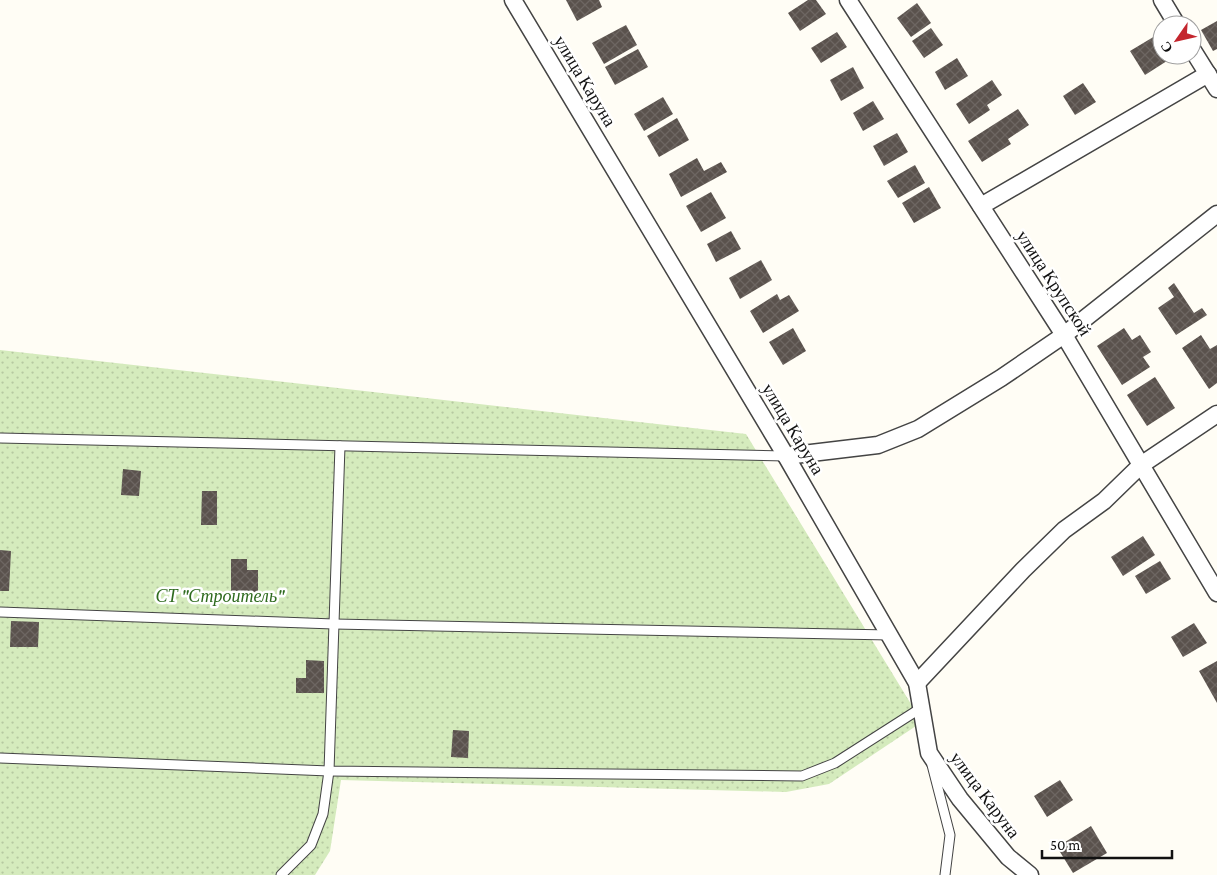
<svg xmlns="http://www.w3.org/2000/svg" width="1217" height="875" viewBox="0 0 1217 875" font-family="'Crimson Pro',serif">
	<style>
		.grass { fill: url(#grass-dots) }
		.building { fill: url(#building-cross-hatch) }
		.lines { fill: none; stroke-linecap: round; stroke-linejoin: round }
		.service-casing { stroke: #444; stroke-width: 11 }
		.minor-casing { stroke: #444; stroke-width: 19 }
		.service { stroke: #fff; stroke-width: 9 }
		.minor { stroke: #fff; stroke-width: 16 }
		.labels { text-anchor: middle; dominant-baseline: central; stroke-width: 5; stroke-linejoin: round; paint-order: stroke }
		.street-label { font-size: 18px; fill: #111; stroke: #fff }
		.park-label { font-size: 18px; font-style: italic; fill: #2f6b1f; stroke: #fff }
	</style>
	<defs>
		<pattern id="grass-dots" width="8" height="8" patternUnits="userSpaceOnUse" patternTransform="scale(1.25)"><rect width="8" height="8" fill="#d5ebbd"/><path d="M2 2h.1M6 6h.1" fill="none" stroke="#b6c8a1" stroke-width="1.8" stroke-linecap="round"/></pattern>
		<pattern id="building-cross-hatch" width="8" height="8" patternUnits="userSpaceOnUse" patternTransform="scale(1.25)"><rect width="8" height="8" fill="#5a524d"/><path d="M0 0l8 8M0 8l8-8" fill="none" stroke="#6d6662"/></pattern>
	</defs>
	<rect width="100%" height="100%" fill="#fffdf5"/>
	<path class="grass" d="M0,350L746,434L922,722L829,784L786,792L341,780L330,851L315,875H0Z"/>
	<g class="building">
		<path d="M566,0H599L602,7L577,21Z"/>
		<path d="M808,0H816L826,14L800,31L788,13Z"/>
		<path d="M917,3L931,23L911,37L897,18Z"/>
		<path d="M1217,21V49L1213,51L1201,30Z"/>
		<path d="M626,25L637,45L604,64L592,43Z"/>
		<path d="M931,28L943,45L924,58L912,41Z"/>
		<path d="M837,32L847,47L821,63L811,48Z"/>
		<path d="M1155,36L1162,47V55H1167L1170,59L1145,75L1130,51Z"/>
		<path d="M638,49L648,67L615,85L605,67Z"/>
		<path d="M957,58L968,76L945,90L935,72Z"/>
		<path d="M853,67L864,88L841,101L830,80Z"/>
		<path d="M992,80L1002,95L987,105L990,110L969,124L956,104Z"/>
		<path d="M1083,83L1096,102L1075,115L1063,96Z"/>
		<path d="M663,97L673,114L644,131L634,114Z"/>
		<path d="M873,101L884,119L863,131L853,113Z"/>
		<path d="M1018,109L1029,125L1008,139L1011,144L982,162L968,141Z"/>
		<path d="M677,118L689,140L659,157L647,136Z"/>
		<path d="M897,133L908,152L884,166L873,146Z"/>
		<path d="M697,158L704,171L721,162L727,172L681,197L669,174Z"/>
		<path d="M915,165L925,183L898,198L887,181Z"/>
		<path d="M929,187L941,208L914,223L902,203Z"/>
		<path d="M711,192L726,218L701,232L686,206Z"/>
		<path d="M731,231L741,249L716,262L707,244Z"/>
		<path d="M761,260L772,280L740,299L729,278Z"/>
		<path d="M1174,283L1194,313L1202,308L1207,315L1176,335L1158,308L1174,297L1168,288Z"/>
		<path d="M777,294L780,300L789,295L799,311L763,333L750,311Z"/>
		<path d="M793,328L806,351L783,365L769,342Z"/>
		<path d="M1124,328L1132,340L1140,335L1151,352L1143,357L1150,367L1122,385L1097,346Z"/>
		<path d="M1201,335L1210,349L1217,345V383L1209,389L1182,348Z"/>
		<path d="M1155,377L1175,408L1147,426L1127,395Z"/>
		<path d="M123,469L141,471L139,496L121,495Z"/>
		<path d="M202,491H217V525H201Z"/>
		<path d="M1143,536L1155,555L1123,576L1111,557Z"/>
		<path d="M0,550L11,551L9,591H0Z"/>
		<path d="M231,559H247V570H258V599L231,598Z"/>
		<path d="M1160,561L1171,579L1146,594L1135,576Z"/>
		<path d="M11,621L39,622L38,647H10Z"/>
		<path d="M1194,623L1207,643L1183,657L1171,637Z"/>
		<path d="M306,660L324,661V693H296V678H306Z"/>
		<path d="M1217,661V703L1199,671Z"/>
		<path d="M453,730L469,731L468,758L451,757Z"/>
		<path d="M1060,780L1073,800L1047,817L1034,796Z"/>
		<path d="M1091,826L1107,853L1073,873L1057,847Z"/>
	</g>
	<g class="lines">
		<g class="service-casing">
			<g id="service">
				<path d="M0,438L786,456"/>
				<path d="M0,612L334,624L890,635"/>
				<path d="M0,758L329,771L802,776L835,763L921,708"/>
				<path d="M932,765L950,835L945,875"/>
				<path d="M281,875L311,845L323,814L329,771L340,446"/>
			</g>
		</g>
		<g class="minor-casing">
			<g id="minor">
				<path d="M513,0L786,456L917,683L929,753L960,799L1008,857L1030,875"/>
				<path d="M848,0L1064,335L1217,593"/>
				<path d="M1162,0L1177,25"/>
				<path d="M1192,49L1217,89"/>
				<path d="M981,206L1208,74"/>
				<path d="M786,456L878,445L918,429L1001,378L1064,335L1217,214"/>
				<path d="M917,683L1023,570L1064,530L1104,501L1141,465L1217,414"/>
			</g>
		</g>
		<use href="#service" class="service"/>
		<use href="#minor" class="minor"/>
	</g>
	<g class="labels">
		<g class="street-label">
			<text transform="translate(585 81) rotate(59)">улица Каруна</text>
			<text transform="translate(1054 283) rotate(57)">улица Крупской</text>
			<text transform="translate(793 429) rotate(59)">улица Каруна</text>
			<text transform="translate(985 795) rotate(53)">улица Каруна</text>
		</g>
		<g class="park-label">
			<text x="220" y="596">СТ "Строитель"</text>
		</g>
	</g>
	<g transform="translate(1177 40) rotate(236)"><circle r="24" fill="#ffffff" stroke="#a0a0a0"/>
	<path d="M0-4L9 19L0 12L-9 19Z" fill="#c4262e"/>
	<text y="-8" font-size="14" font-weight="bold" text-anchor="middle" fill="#111111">С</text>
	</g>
	<path d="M1042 850v8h130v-8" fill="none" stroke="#111111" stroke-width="2.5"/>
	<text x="1050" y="850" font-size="15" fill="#111111" stroke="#ffffff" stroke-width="4" paint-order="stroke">50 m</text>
</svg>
